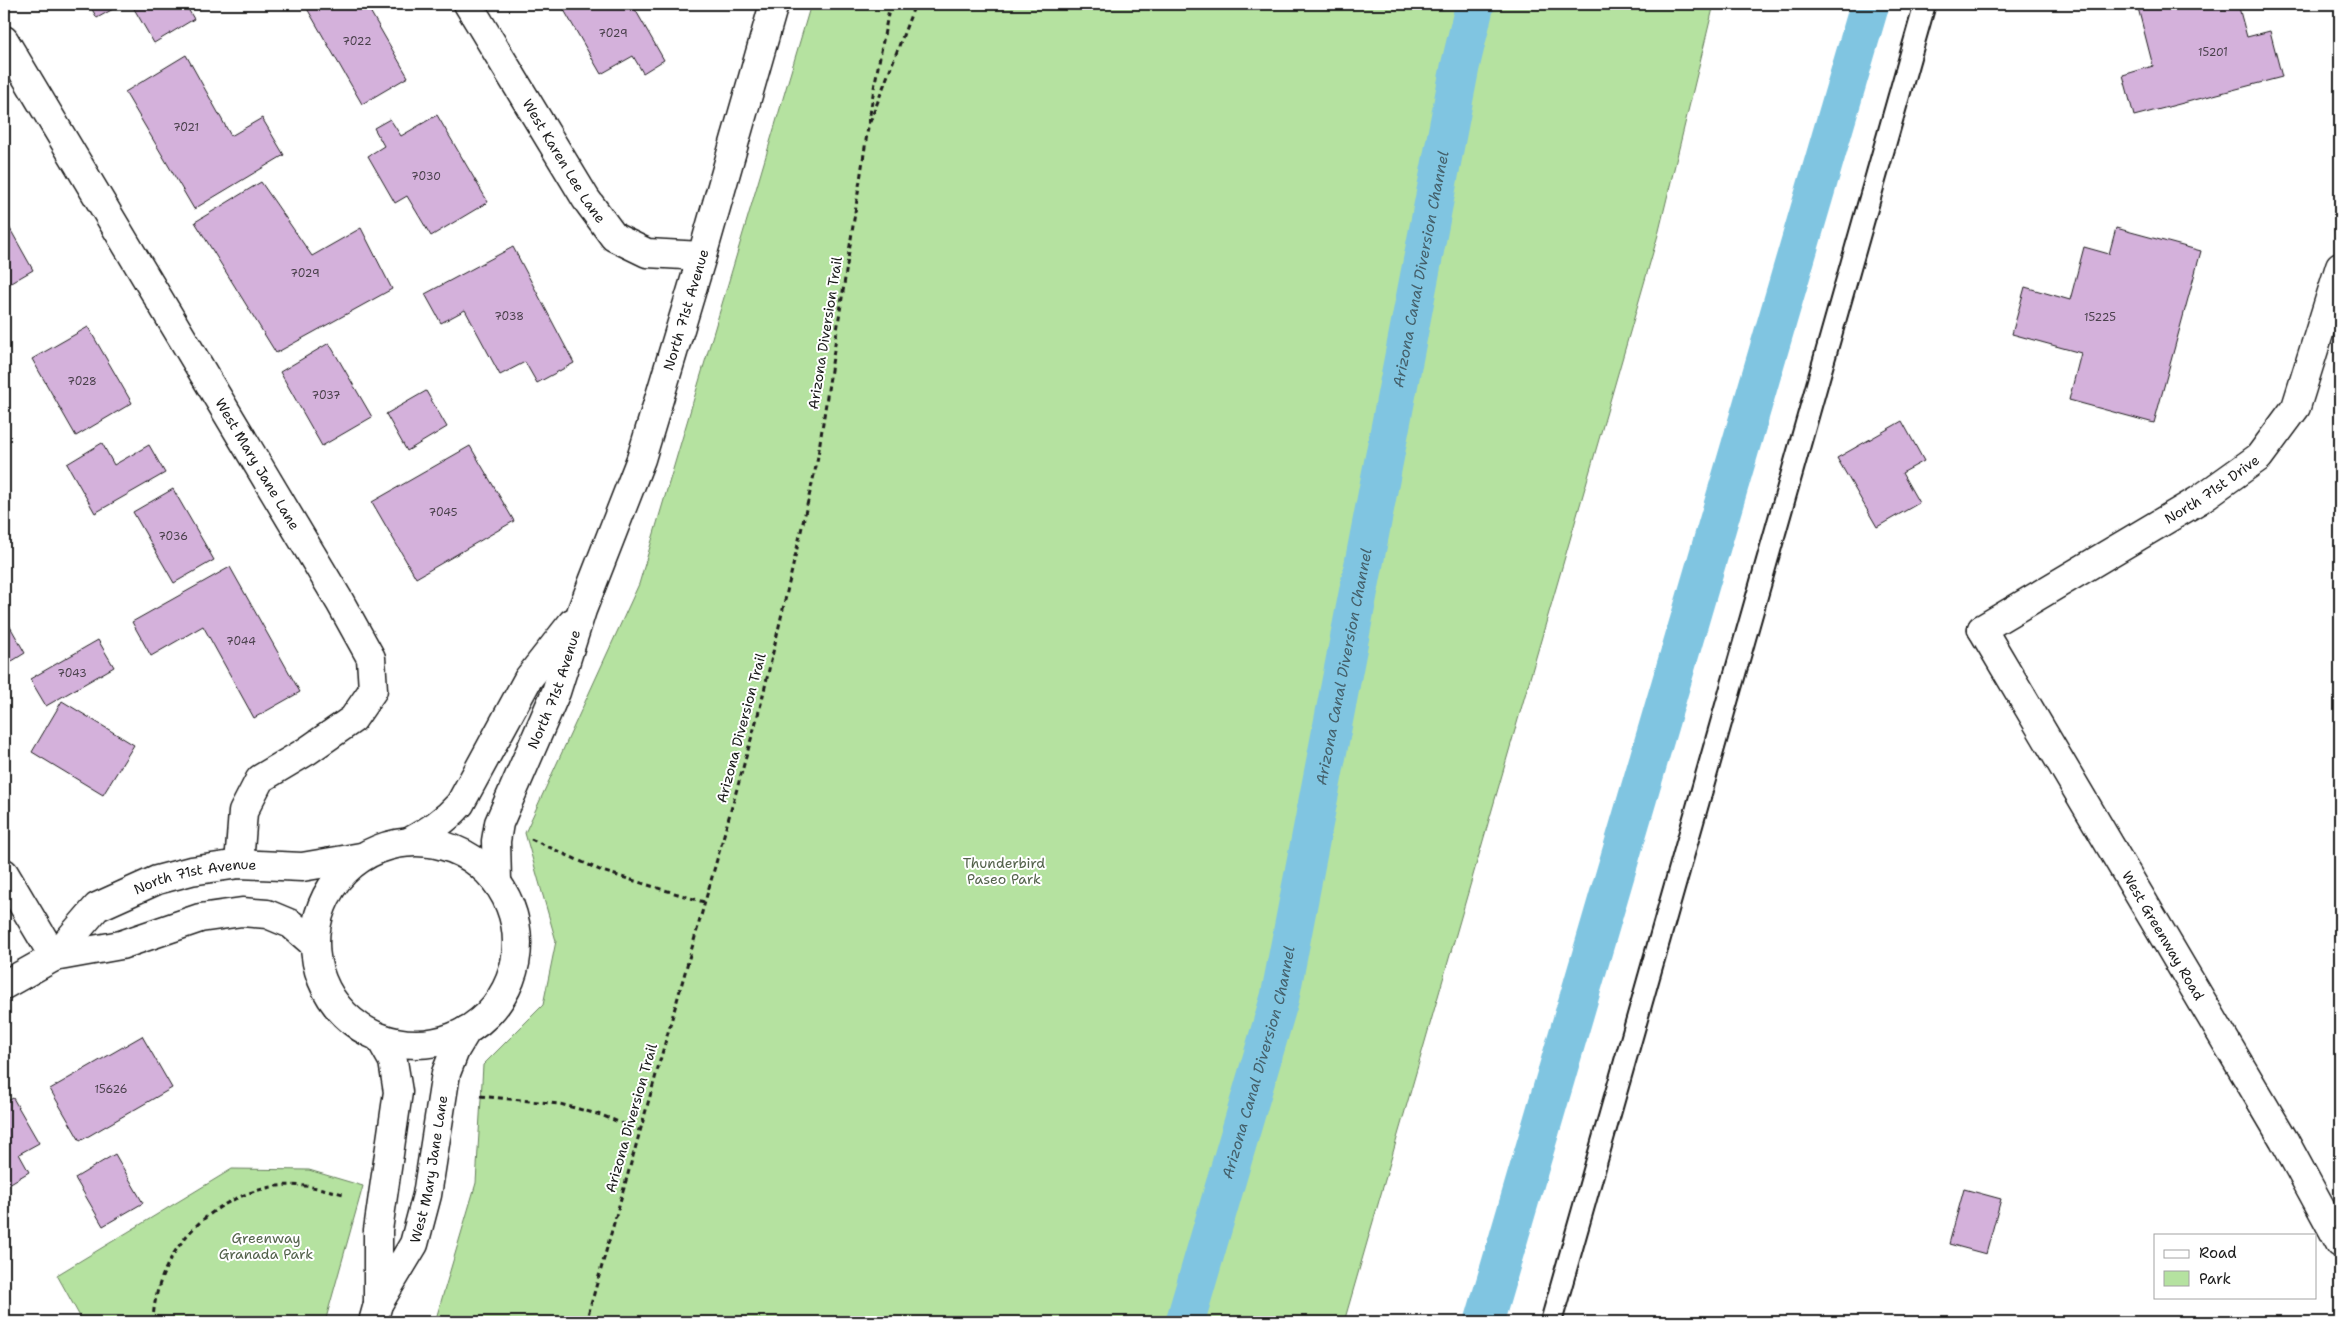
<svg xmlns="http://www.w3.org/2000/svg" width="2344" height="1326" viewBox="0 0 2344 1326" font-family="'Shantell Sans',sans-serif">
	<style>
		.green { fill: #b5e2a0; stroke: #687f5e }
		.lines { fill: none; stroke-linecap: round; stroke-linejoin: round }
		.canal { stroke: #80c5e1; stroke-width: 39 }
		.building { fill: #d4b1db; stroke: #1c1c1c }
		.service-casing { stroke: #1c1c1c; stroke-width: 24 }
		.minor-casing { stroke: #1c1c1c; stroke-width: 31 }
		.tertiary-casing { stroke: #1c1c1c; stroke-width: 31 }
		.path { stroke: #1c1c1c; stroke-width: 3; stroke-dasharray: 5 4; stroke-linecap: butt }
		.service { stroke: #fff; stroke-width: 20 }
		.minor { stroke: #fff; stroke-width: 28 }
		.tertiary { stroke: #fff; stroke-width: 28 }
		.labels { text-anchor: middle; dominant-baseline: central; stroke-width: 4; stroke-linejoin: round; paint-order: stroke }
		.number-label { font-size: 11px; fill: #4a414c }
		.street-label { font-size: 14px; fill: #1c1c1c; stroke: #fff }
		.park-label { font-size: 14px; fill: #52614a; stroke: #fff }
		.water-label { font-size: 15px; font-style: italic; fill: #44606b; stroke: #fff }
	</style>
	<rect width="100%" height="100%" fill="#fff"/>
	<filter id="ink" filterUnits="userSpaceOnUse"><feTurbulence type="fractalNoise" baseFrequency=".02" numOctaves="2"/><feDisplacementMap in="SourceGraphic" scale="10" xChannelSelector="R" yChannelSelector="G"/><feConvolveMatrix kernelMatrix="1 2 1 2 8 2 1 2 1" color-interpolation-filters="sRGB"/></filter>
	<g filter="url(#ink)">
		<g class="green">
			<path d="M811,4H1714L1658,235L1344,1322H435L476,1183L483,1065L543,1005L556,941L525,833L639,584Z"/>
			<path d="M232,1169L309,1170L363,1186L325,1322H83L57,1275Z"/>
		</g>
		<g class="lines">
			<g class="canal">
				<path id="s1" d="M1185,1322L1280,997L1460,67L1475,4"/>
				<path d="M1484,1322L1870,4"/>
			</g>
		</g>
		<g class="building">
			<path d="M89,4H122L97,18Z"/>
			<path d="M138,4H185L194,19L154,43L133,7Z"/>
			<path d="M308,4H366L408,77L362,104L305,5Z"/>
			<path d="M576,4H632L664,60L643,73L633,56L601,74L564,10Z"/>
			<path d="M2137,4H2238L2247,37L2270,31L2282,77L2134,116L2123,75L2153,66Z"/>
			<path d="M186,55L231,136L262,118L284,155L194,209L125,92Z"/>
			<path d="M437,115L488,202L431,236L407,196L395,203L368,156L384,146L374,128L390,119L401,136Z"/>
			<path d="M261,182L312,256L361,228L392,289L276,353L195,222Z"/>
			<path d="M4,218L33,270L4,287Z"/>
			<path d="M2116,228L2201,251L2154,423L2069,400L2081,353L2012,334L2025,287L2070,300L2084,247L2109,254Z"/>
			<path d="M513,247L574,363L537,383L525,362L500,375L465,310L441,323L425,294Z"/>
			<path d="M88,327L132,403L76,436L32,359Z"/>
			<path d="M329,343L372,417L322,446L280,372Z"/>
			<path d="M426,391L447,427L407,451L386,414Z"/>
			<path d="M1902,421L1924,461L1902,473L1919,503L1877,527L1837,458Z"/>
			<path d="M102,443L114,465L149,445L165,473L95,513L67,464Z"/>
			<path d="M470,446L514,521L416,578L372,502Z"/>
			<path d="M173,489L214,560L174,583L133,512Z"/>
			<path d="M230,567L300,692L254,718L203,626L151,656L132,622Z"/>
			<path d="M4,616L25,653L4,666Z"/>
			<path d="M98,640L114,667L46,706L30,679Z"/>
			<path d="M62,701L134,745L103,795L32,752Z"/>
			<path d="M142,1036L172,1088L80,1141L50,1089Z"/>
			<path d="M13,1098L39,1143L19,1154L29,1172L4,1187V1103Z"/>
			<path d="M115,1154L143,1203L103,1226L75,1178Z"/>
			<path d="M1964,1189L2001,1199L1986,1254L1949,1244Z"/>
		</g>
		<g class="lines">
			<g class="service-casing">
				<path id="service" d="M1551,1322L1925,4"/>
			</g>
			<g class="minor-casing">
				<g id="minor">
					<path id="s2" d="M468,4L586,199L614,237L647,253L702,256"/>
					<path id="s3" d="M4,40L340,602L371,658L373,690L353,719L307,751L260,779L243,812L239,864"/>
					<path id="s4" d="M1982,629L2199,500L2259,457L2296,407L2340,266"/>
					<path d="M4,873L54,957"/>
				</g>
			</g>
			<g class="tertiary-casing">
				<g id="tertiary">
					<path id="s5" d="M1982,629L2284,1140L2340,1243"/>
					<path d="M409,842C429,831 445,821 460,804L528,679L572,623"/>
					<circle cx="416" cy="943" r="101"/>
					<path id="s6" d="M497,882L496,841L499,823L556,692L582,610L641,459L702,256L774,4"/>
					<path id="s7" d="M54,957L97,907L157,880L191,871L239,864L302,867L361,857"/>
					<path d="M4,985L54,957L121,945L200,918L242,912L267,914L291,924L314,944"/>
					<path d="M378,1304V1230L398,1092L393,1061L380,1038"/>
					<path id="s8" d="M373,1322L378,1304L414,1244L427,1195L446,1073L455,1050L467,1030"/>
				</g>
			</g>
			<g class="path">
				<path d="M870,122L915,4"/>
				<path d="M531,839L602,871L704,902"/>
				<path d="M480,1096L560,1104L601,1115L639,1130"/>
				<path d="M153,1322C155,1255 206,1199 272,1187C296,1182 320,1188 343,1194"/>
				<path d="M586,1322L761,704L817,462L874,88L890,4"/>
			</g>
			<use href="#service" class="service"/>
			<use href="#minor" class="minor"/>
			<use href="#tertiary" class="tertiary"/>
		</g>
	</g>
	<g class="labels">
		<g class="number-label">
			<text x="613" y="33">7029</text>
			<text x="357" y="41">7022</text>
			<text x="2213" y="52">15201</text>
			<text x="186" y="127">7021</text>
			<text x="426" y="176">7030</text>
			<text x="305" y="273">7029</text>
			<text x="509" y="316">7038</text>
			<text x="2100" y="317">15225</text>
			<text x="82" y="381">7028</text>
			<text x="326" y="395">7037</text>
			<text x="443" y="512">7045</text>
			<text x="173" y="536">7036</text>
			<text x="241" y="641">7044</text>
			<text x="72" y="673">7043</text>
			<text x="111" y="1089">15626</text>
		</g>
		<g class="street-label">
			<text stroke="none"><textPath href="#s2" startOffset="184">West Karen Lee Lane</textPath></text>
			<text stroke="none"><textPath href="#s6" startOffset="606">North 71st Avenue</textPath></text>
			<text transform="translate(825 333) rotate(-81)">Arizona Diversion Trail</text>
			<text stroke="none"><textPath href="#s3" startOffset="494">West Mary Jane Lane</textPath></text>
			<text stroke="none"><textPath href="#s4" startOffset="269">North 71st Drive</textPath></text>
			<text stroke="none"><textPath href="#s6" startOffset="204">North 71st Avenue</textPath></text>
			<text transform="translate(741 728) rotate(-75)">Arizona Diversion Trail</text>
			<text stroke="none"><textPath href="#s7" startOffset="170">North 71st Avenue</textPath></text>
			<text stroke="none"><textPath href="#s5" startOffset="356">West Greenway Road</textPath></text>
			<text transform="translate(631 1118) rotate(-74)">Arizona Diversion Trail</text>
			<text stroke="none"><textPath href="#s8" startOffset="165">West Mary Jane Lane</textPath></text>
		</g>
		<g class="park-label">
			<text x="1004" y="863">Thunderbird<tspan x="1004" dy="16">Paseo Park</tspan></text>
			<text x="266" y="1238">Greenway<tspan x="266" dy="16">Granada Park</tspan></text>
		</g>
		<g class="water-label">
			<text stroke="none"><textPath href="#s1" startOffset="1080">Arizona Canal Diversion Channel</textPath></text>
			<text stroke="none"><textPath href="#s1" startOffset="675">Arizona Canal Diversion Channel</textPath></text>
			<text stroke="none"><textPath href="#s1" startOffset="270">Arizona Canal Diversion Channel</textPath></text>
		</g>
	</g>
	<rect width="2344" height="1326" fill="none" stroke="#fff" stroke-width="20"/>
	<rect x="10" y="10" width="2324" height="1306" fill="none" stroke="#1c1c1c" stroke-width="2" filter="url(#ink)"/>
	<rect x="2154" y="1234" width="162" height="65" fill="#ffffff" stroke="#a4a4a4"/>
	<rect x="2164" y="1250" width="25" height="8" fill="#ffffff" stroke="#a4a4a4"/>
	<text x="2199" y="1258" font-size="15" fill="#1c1c1c">Road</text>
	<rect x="2164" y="1271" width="25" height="15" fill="#b5e2a0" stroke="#a4a4a4"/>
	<text x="2199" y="1284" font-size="15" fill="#1c1c1c">Park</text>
</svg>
